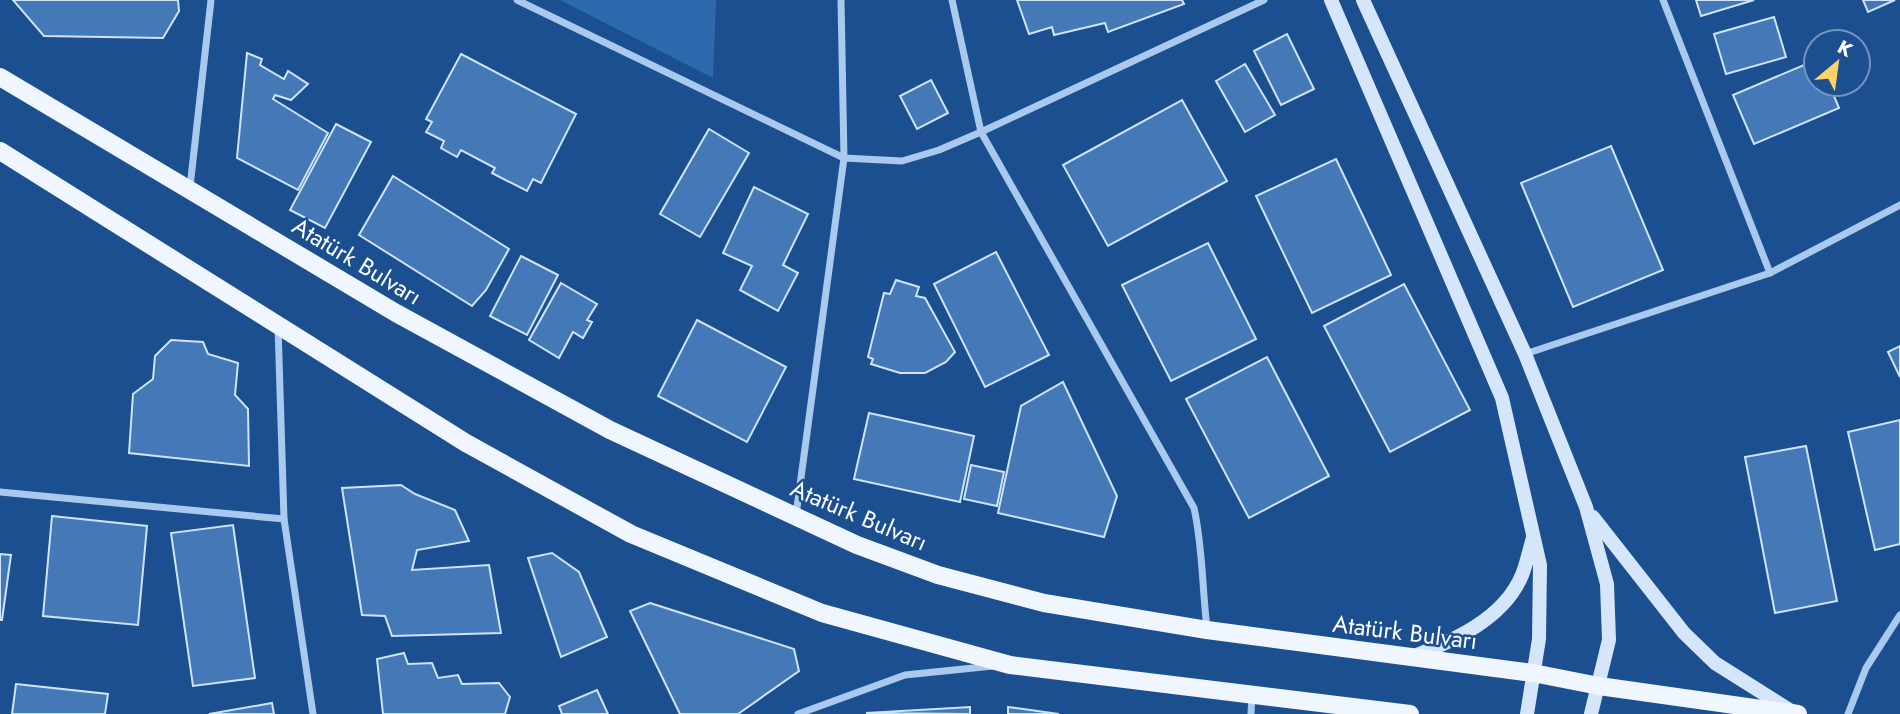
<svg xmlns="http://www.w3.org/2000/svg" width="1900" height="714" viewBox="0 0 1900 714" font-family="Jost,sans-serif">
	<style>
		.green { fill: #2e69ad }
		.building { fill: #4478b7; stroke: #cfe3fa; stroke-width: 2 }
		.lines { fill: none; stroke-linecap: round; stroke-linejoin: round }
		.street { stroke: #a9c9ee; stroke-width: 7 }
		.secondary { stroke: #d6e6fa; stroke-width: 14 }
		.primary { stroke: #f0f6ff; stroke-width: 18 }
		.labels { text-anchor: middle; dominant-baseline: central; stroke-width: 5; stroke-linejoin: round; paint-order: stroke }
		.street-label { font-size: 24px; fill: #fff; stroke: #1b4f8f }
	</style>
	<rect width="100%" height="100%" fill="#1b4f8f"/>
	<path class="green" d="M560,0H716L713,78Z"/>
	<g class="building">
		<path d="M13,0H178L179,11L163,38L44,36Z"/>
		<path d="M1017,0H1182L1184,4L1108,32L1105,23L1054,35L1052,27L1029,34Z"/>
		<path d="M1696,0H1754L1701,16Z"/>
		<path d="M1863,0H1895L1868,12Z"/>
		<path d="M1774,17L1786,57L1726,74L1714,34Z"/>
		<path d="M1287,34L1314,89L1281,105L1254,51Z"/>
		<path d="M247,53L262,59L260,65L284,79L288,71L308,84L291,100L275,95L273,99L328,133L298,190L237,158Z"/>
		<path d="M461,54L576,114L541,183L533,179L527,191L492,173L495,168L461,150L457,157L441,148L444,141L426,132L432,122L426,119Z"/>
		<path d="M1816,60V84H1829L1839,108L1754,144L1733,95Z"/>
		<path d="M1245,64L1275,115L1245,132L1216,81Z"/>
		<path d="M931,80L948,113L917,129L900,96Z"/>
		<path d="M1182,100L1227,181L1108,246L1063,165Z"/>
		<path d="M336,124L371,142L325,228L290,210Z"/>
		<path d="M709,129L749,153L700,237L660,214Z"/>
		<path d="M1611,146L1663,270L1573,307L1521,183Z"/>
		<path d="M1336,159L1391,275L1312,313L1256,196Z"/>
		<path d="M393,176L509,249L486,290L472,306L359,235Z"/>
		<path d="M754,187L808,214L783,265L798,273L778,311L740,290L752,266L723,253Z"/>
		<path d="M1208,243L1256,339L1171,381L1122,285Z"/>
		<path d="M996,252L1049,355L985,387L934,284Z"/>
		<path d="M521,256L558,275L527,335L490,316Z"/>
		<path d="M896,280L919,287L916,296L925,298L955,352L946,362L925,373H900L871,364L873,359L868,357L884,293L890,294Z"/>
		<path d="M561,283L597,304L587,320L592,322L583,338L573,332L559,358L529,340Z"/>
		<path d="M1404,284L1470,410L1390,452L1324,326Z"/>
		<path d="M697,320L786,367L747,442L658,396Z"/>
		<path d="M171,340L203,342L208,354L238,363L235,395L248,409L249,466L129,453L133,394L153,379L155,356Z"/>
		<path d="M1900,346V377L1888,352Z"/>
		<path d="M1267,357L1329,476L1249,518L1186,399Z"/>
		<path d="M1063,382L1117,496L1104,537L998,513L1021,406Z"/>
		<path d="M869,413L974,436L960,502L854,479Z"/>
		<path d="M1900,420V544L1875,550L1848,432Z"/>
		<path d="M1806,446L1837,601L1775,613L1745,457Z"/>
		<path d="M971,465L1004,472L997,506L964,499Z"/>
		<path d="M401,485L415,494L455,510L469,541L417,550L412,570L489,565L501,633L392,636L385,616L362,615L342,488Z"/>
		<path d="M52,516L147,526L138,625L43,616Z"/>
		<path d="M233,525L255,678L193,686L171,533Z"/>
		<path d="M552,553L579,572L607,637L561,657L528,558Z"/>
		<path d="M0,554L11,555L2,620H0Z"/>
		<path d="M650,603L794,649L799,671L738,714H680L630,611Z"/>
		<path d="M404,653L408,664L432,663L438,678L458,675L462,684L499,683L510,697L505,714H383L377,659Z"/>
		<path d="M16,684L108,694L105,714H12Z"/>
		<path d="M597,690L608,714H562L559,706Z"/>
		<path d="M272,703L274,714H209Z"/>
		<path d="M970,707V714L866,713Z"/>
		<path d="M1008,707L1059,714H1008Z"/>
	</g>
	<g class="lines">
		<g class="street">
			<path d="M517,0L844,158L902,161L939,150L981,132L1264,0"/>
			<path d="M952,0L981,132L1194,508C1203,548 1202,588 1207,628"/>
			<path d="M1663,0L1770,273"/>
			<path d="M190,187L211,0"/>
			<path d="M278,326L284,519L313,714"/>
			<path d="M1525,354L1770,273L1900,205"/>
			<path d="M0,492L284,519"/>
			<path d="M796,515L844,158L841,0"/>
			<path d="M798,714L905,675L993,666"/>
			<path d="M1251,714L1252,695"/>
			<path d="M1848,714L1866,668L1900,615"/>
		</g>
		<g class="secondary">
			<path d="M1331,0L1502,398L1540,565L1539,639L1527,714"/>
			<path d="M1363,0L1525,354L1586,507L1607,584L1609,640L1591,714"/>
			<path d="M1593,517L1684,633L1715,663L1791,711"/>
			<path d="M1412,657C1453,641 1504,619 1522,575C1527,563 1529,550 1533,538"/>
		</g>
		<g class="primary">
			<path d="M0,77L396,313L610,430L857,545L938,575L1044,603L1207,630L1533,673L1599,686L1798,714"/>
			<path d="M0,151L466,443L631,534L822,613L1010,665L1410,714"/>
		</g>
	</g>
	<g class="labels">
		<g class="street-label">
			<text transform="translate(357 261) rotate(31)">Atatürk Bulvarı</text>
			<text transform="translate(859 515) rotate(23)">Atatürk Bulvarı</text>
			<text transform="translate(1405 632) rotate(7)">Atatürk Bulvarı</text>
		</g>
	</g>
	<g transform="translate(1837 63) rotate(29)"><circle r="33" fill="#1b4f8f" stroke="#7695bc" stroke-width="2"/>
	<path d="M0-5L12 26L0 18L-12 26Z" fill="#ffd166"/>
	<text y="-10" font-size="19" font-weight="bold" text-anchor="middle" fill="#ffffff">K</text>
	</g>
</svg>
